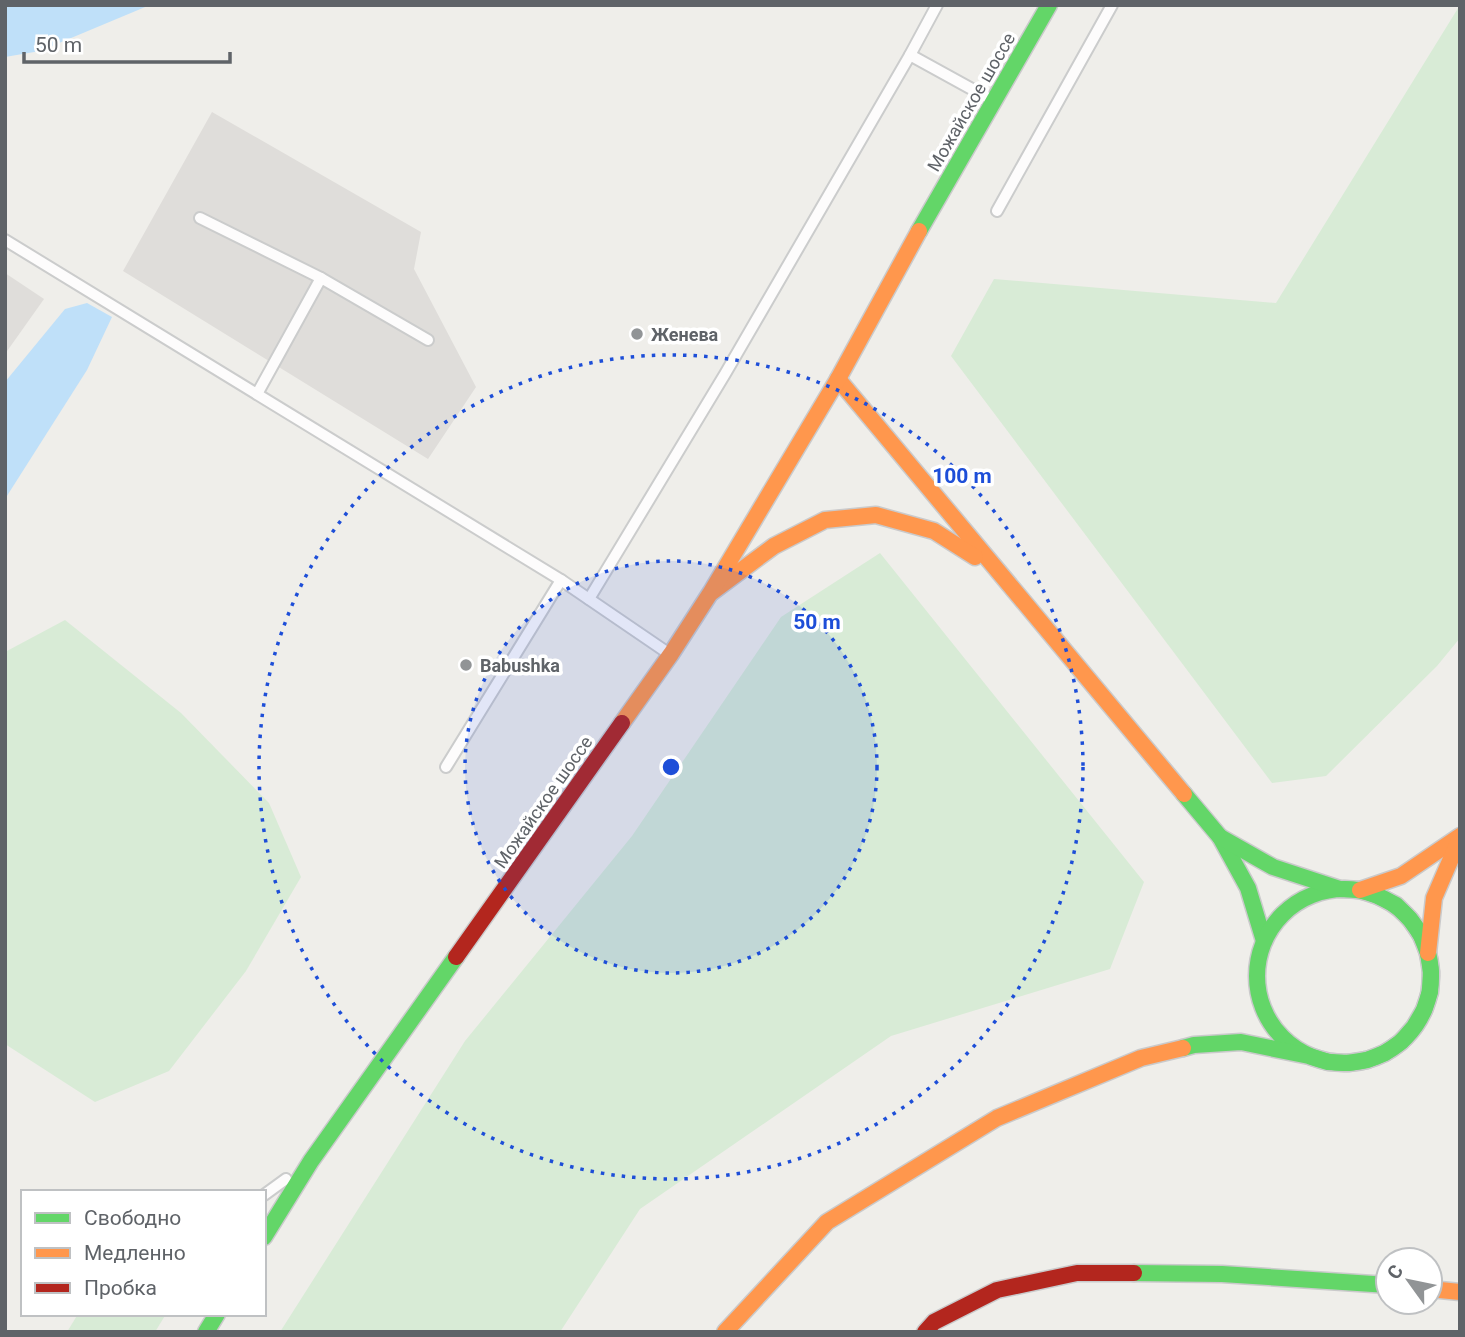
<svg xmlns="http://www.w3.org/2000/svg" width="1465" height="1337" viewBox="0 0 1465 1337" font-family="Roboto,sans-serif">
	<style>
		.industrial { fill: #dfddda }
		.green { fill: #d8ebd6 }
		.water { fill: #bfe0f9 }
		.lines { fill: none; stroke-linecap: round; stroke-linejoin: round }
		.lane-casing { stroke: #cbcccc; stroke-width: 14 }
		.fast-casing { stroke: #cacacb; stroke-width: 19 }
		.slow-casing { stroke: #cacacb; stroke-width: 19 }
		.jam-casing { stroke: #cacacb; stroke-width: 19 }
		.lane { stroke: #fdfcfc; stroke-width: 10 }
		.fast { stroke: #63d668; stroke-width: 16 }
		.slow { stroke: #ff974d; stroke-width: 16 }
		.jam { stroke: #b3261e; stroke-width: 16 }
		.ring { fill: none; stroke: #1d4ed8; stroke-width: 3.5; stroke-dasharray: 3.5 7 }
		.poi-dot { fill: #919496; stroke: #fff; stroke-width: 2.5 }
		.labels { text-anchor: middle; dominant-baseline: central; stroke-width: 7; stroke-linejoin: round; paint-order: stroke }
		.street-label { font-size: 18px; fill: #5f6368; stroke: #fff }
		.poi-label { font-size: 18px; font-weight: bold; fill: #5f6368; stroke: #fff; text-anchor: start }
		.centre { fill: #1d4ed8; stroke: #fff; stroke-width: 3.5 }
		.ring-label { font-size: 21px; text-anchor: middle; font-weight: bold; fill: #1d4ed8; stroke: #fff; stroke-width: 7; stroke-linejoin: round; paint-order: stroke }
	</style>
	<rect width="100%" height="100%" fill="#efeeea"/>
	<g class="industrial">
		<path d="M212,112L421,232L414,269L476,387L428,459L123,271Z"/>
		<path d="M5,273L44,299L5,354Z"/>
	</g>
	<g class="green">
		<path d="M1460,5V638L1437,666L1326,776L1272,783L951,356L994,279L1276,303Z"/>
		<path d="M880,553L1144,882L1110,969L891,1036L640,1209L560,1332H280L465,1041L632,836L781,617Z"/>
		<path d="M65,620L181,713L269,803L301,877L246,971L169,1071L95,1102L5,1044V652Z"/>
		<path d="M78,1314H166L155,1332H67Z"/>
	</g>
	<g class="water">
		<path d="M5,5H150L40,51L5,57Z"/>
		<path d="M87,303L112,317L87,370L5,499V382L65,309Z"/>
	</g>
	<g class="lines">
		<g class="lane-casing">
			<g id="lane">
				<path d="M910,55L990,99"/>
				<path d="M997,211L1112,5"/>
				<path d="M200,218L321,278L257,394"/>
				<path d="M5,240L561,580L668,653"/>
				<path d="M321,278L428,340"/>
				<path d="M589,599L725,374L910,55L937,5"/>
				<path d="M446,767L561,580"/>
				<path d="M264,1195L286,1179"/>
			</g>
		</g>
		<g class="fast-casing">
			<g id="fast">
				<path d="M919,231L1049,5"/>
				<path d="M1184,794L1220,837L1248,888L1264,941"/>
				<circle cx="1344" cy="976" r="87"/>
				<path d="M1183,1048L1194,1045L1241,1042L1309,1056L1328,1062L1348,1063L1367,1060L1385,1053L1401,1042L1414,1027L1424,1010L1430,992L1431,972L1428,953L1421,935L1410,919L1396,905L1378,896L1360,890L1340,889L1273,867L1220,837"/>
				<path d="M264,1237L311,1161L456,957"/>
				<path d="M1134,1273L1222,1274L1388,1285"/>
				<path d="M206,1332L217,1314"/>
			</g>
		</g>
		<g class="slow-casing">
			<g id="slow">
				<path d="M838,379L1184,794"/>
				<path d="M712,592L774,546L825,520L876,515L934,531L975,557"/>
				<path d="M622,723L671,654L711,592L838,379L919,231"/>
				<path d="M1360,890L1401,876L1460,836"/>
				<path d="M1428,953L1434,898L1460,838"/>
				<path d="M1430,1289L1460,1292"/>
				<path d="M725,1332L827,1222L997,1118L1141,1058L1183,1048"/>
			</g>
		</g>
		<g class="jam-casing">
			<g id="jam">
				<path d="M456,957L622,723"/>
				<path d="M925,1332L934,1322L997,1290L1077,1273H1134"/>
			</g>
		</g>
		<use href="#lane" class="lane"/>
		<use href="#fast" class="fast"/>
		<use href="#slow" class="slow"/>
		<use href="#jam" class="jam"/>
	</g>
	<circle cx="671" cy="767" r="206" fill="#1d4ed8" fill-opacity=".12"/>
	<g class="ring">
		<circle cx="671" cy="767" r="206"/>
		<circle cx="671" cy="767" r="412"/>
	</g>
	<g class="poi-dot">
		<circle cx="637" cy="334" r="7"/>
		<circle cx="466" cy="665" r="7"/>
	</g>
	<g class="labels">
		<g class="street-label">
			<text transform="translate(971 102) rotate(-60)">Можайское шоссе</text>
			<text transform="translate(543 802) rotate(-55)">Можайское шоссе</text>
		</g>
		<g class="poi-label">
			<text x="651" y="334">Женева</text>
			<text x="480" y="665">Babushka</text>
		</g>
	</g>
	<circle cx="671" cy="767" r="10" class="centre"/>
	<g class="ring-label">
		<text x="962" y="483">100 m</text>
		<text x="817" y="629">50 m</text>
	</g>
	<rect width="1465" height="1337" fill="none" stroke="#5f6368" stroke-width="14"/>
	<rect x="21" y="1190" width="245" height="126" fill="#ffffff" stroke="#bfc1c3" stroke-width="2"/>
	<rect x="35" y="1213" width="35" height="10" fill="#63d668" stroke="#bfc1c3" stroke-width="2"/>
	<text x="84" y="1225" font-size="21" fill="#5f6368">Свободно</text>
	<rect x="35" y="1248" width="35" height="10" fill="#ff974d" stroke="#bfc1c3" stroke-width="2"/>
	<text x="84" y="1260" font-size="21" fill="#5f6368">Медленно</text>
	<rect x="35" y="1283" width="35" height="10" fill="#b3261e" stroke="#bfc1c3" stroke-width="2"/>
	<text x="84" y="1295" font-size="21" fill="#5f6368">Пробка</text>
	<g transform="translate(1409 1281) rotate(303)"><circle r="33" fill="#ffffff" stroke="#bfc1c3" stroke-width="2"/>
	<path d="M0-5L12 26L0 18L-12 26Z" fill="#919496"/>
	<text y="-10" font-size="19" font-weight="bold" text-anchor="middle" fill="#5f6368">С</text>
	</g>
	<path d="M24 52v10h206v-10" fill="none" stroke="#5f6368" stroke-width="3.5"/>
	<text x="35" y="52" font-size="21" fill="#5f6368" stroke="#ffffff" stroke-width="5" paint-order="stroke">50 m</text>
</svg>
